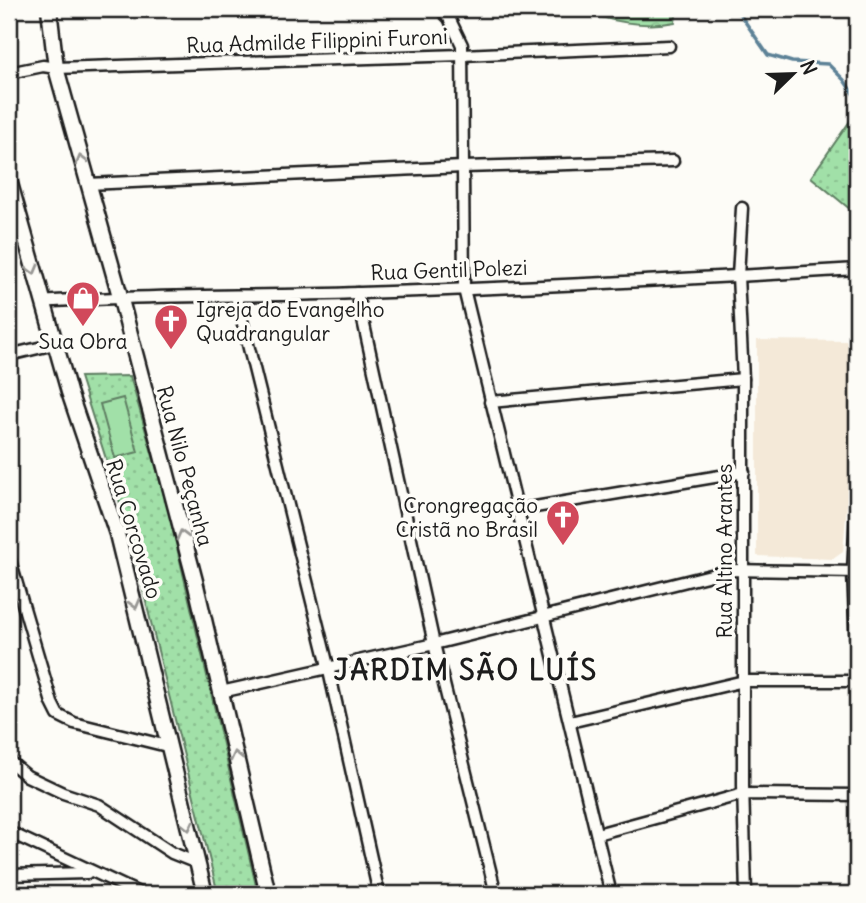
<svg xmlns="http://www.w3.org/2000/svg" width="866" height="903" viewBox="0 0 866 903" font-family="Delius,sans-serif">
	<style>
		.built { fill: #f4e9d8 }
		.forest { fill: url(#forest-crowns); stroke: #5e7e62; stroke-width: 2 }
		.park { fill: url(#park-dots); stroke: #5e7e62; stroke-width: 2 }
		.pitch { fill: #a1e0a8; stroke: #5e7e62; stroke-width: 2 }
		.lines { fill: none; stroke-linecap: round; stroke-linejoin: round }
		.stream { stroke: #5d8297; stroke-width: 3.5 }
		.street-casing { stroke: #1c1c1c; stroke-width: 15 }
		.secondary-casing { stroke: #1c1c1c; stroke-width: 19 }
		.street { stroke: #fdfcf7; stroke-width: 10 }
		.secondary { stroke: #fdfcf7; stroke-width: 14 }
		.oneway { stroke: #989794 }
		.labels { text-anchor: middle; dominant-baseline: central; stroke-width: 7; stroke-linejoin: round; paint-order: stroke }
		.street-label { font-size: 21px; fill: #1c1c1c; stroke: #fdfcf7 }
		.poi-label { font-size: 21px; fill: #1c1c1c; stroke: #fdfcf7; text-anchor: start }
		.district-label { font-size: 28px; font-weight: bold; letter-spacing: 2px; fill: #1c1c1c; stroke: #fdfcf7 }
	</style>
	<defs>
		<pattern id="forest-crowns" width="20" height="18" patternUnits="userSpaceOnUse" patternTransform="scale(1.75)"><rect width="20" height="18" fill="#a1e0a8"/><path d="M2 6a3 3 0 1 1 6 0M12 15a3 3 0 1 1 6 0" fill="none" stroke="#8ac090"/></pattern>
		<pattern id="park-dots" width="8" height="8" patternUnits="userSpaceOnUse" patternTransform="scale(1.75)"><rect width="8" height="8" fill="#a1e0a8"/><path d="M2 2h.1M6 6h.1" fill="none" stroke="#8ac090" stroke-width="1.8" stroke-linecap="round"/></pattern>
	</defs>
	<rect width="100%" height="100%" fill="#fdfcf7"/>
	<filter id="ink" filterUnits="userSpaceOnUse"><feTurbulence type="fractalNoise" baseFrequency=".0143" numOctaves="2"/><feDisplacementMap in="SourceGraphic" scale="14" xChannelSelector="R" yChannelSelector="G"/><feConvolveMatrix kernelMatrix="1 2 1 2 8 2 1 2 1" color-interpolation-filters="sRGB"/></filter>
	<g filter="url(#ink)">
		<path class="built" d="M757,340L851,341L852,443L843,552L833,559L757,556Z"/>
		<path class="forest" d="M582,9H677L675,22C648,28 605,22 582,9Z"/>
		<g class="park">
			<path d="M857,111V215L811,177Z"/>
			<path d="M130,376L168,509L258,894H218L127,525L80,377Z"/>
		</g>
		<path class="pitch" d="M123,398L138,452L115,458L100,404Z"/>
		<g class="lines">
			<path class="stream" d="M714,9L739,13L768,55L792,62L828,64L844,80L854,95"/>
			<g class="street-casing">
				<g id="street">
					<path d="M440,9L449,18L462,45L464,289L611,894"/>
					<path d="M9,73L43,66L56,68L462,55L669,46"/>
					<path d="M88,184L463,167L673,161"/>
					<path d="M742,208L738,276L743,379V785L746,894"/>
					<path d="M357,293L434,644L496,894"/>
					<path d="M236,296L327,662L379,894"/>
					<path d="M42,302C148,294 254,297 360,293C526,288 691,279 857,269"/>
					<path d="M9,355L55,344"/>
					<path d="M490,402L743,379"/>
					<path d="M857,491L853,572L857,672"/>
					<path d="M517,510L744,472"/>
					<path d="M9,557L52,703L58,715L74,723L167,746"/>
					<path d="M221,692L434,644L731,570L857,572"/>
					<path d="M570,722L744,681H857"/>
					<path d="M9,761L27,776L63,793L99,805L172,853L197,863"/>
					<path d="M9,832L141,894"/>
					<path d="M597,834L743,794L857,795"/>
					<path d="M9,875L87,873"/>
				</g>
			</g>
			<g class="secondary-casing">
				<g id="secondary">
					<path d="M49,9L56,68L120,296L195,581L268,894"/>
					<path d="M9,180L69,392L117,534L205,894"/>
				</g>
			</g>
			<use href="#street" class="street"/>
			<use href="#secondary" class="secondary"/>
		</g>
		<defs><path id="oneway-chevron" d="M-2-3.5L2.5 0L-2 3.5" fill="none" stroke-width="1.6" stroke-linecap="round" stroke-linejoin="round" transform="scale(1.75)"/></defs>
		<g class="oneway">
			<use href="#oneway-chevron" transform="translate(81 160) rotate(-105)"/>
			<use href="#oneway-chevron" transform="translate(33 270) rotate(75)"/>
			<use href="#oneway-chevron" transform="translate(182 535) rotate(-105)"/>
			<use href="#oneway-chevron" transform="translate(135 604) rotate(75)"/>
			<use href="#oneway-chevron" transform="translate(236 756) rotate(-103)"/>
			<use href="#oneway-chevron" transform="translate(188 826) rotate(77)"/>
		</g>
	</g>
	<defs>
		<g id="shop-pin" transform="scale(1.75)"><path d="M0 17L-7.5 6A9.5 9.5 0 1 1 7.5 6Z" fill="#d1495b" stroke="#fdfcf7"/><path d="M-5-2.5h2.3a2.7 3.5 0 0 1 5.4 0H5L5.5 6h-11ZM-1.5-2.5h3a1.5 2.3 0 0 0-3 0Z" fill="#fff"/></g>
		<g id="church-pin" transform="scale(1.75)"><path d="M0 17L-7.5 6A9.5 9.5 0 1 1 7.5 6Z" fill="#d1495b" stroke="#fdfcf7"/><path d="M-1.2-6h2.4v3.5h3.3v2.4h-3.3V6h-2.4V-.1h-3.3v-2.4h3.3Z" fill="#fff"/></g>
	</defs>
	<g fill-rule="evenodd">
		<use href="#shop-pin" x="83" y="298"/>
		<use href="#church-pin" x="171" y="321"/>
		<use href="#church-pin" x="563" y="517"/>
	</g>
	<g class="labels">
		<g class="street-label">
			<text transform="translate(317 41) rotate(-2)">Rua Admilde Filippini Furoni</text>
			<text transform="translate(449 270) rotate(-2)">Rua Gentil Polezi</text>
			<text transform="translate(185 466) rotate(75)">Rua Nilo Peçanha</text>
			<text transform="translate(134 529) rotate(73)">Rua Corcovado</text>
			<text transform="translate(724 551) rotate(-90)">Rua Altino Arantes</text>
		</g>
		<g class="poi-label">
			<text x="196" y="309">Igreja do Evangelho<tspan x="196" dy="24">Quadrangular</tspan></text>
			<text x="83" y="341" text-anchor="middle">Sua Obra</text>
			<text x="538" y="505" text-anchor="end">Crongregação<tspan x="538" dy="24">Cristã no Brasil</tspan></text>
		</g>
		<g class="district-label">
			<text x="466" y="670">JARDIM SÃO LUÍS</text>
		</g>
	</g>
	<rect width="866" height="903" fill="none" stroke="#fdfcf7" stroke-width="35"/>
	<rect x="18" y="18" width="831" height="868" fill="none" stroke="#1c1c1c" stroke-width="2.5" filter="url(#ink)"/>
	<g transform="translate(793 74) rotate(67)" stroke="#fdfcf7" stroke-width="5" paint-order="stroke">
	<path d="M0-5L12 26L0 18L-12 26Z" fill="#1c1c1c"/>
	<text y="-10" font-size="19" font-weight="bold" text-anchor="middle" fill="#1c1c1c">N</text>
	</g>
</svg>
